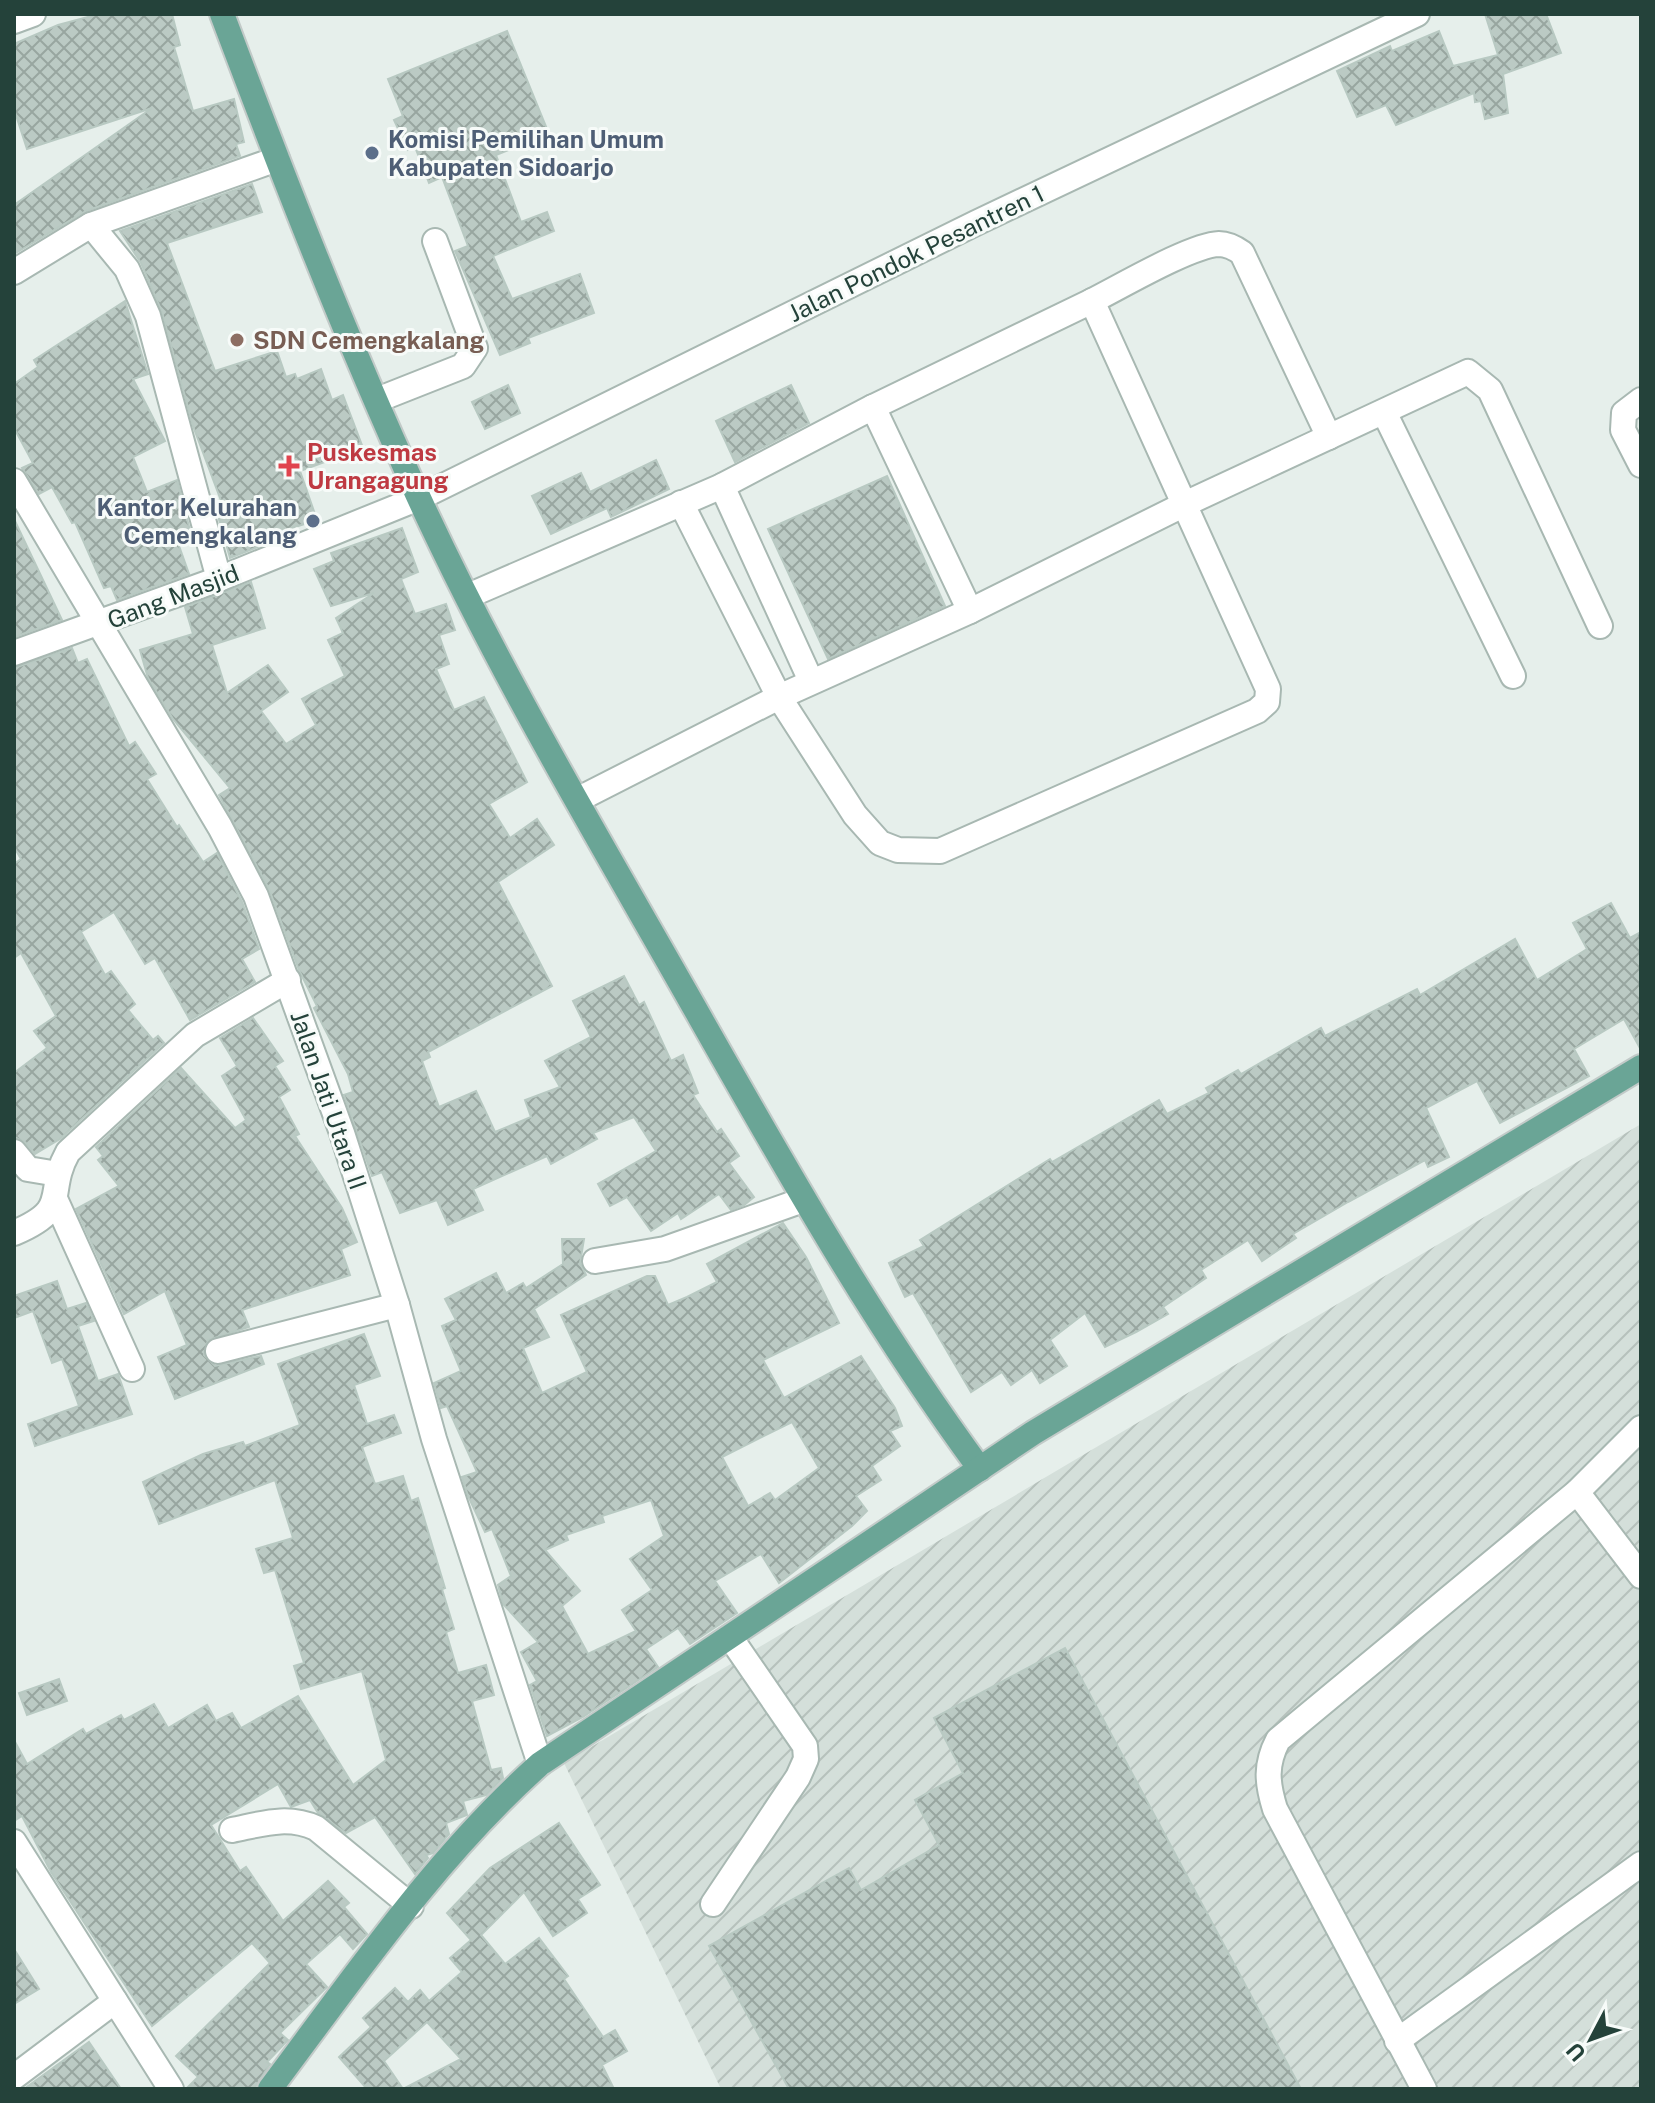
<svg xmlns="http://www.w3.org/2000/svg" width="1655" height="2103" viewBox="0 0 1655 2103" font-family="'Public Sans',sans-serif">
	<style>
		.industrial { fill: url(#industrial-furrows) }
		.building { fill: url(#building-cross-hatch); stroke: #b8c9c2; stroke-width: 2; fill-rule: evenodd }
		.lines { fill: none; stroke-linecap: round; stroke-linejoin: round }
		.minor-casing { stroke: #a8b8b2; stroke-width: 28 }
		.major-casing { stroke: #c2cac8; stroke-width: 28 }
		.minor { stroke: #fff; stroke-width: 24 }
		.major { stroke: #6aa596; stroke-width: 24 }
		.service-dot { fill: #5c6f8a; stroke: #f7fbf9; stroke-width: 3 }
		.education-dot { fill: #8d6e63; stroke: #f7fbf9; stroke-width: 3 }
		.health-dot { fill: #e0444e; stroke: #f7fbf9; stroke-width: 3 }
		.labels { text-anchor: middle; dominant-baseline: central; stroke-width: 6; stroke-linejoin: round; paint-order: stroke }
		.service-label { font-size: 24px; font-weight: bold; fill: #4e5e75; stroke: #f7fbf9; text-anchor: start }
		.street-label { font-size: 24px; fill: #24423a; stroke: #f7fbf9 }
		.education-label { font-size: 24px; font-weight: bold; fill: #785e54; stroke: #f7fbf9; text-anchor: start }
		.health-label { font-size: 24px; font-weight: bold; fill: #be3a42; stroke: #f7fbf9; text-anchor: start }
	</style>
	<defs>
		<pattern id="industrial-furrows" width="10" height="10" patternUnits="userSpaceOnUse" patternTransform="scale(2)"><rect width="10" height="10" fill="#d4dfda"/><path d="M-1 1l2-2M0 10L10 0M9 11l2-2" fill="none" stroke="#b6c1bc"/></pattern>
		<pattern id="building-cross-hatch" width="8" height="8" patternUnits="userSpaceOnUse" patternTransform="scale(2)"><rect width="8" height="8" fill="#bbcac4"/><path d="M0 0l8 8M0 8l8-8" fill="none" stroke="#98a6a0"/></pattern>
	</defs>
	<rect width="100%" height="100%" fill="#e6efeb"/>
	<path class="industrial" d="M1641,1124V2089H721L564,1763Z"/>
	<g class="building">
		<path d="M99,14H172L180,45L174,47L193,111L234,99L244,142L236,144L240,156L86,211L14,254V205L152,108L27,149L14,109V44L58,25Z"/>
		<path d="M1485,14H1546L1561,53L1503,74L1508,113L1485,119L1481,101L1475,102L1474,93L1396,125L1386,105L1357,117L1337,71L1390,46L1392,51L1439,31L1453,66L1498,55Z"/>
		<path d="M507,31L549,134L496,155L521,222L547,212L554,231L493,256L512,299L580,274L594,313L528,338L530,343L500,355L455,251L468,246L442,177L429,183L415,147L408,150L394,120L403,116L388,79Z"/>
		<path d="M252,184L262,212L167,243L215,371L277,351L286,377L295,374L297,379L321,369L332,400L343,395L363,448L300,471L317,520L273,534L275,540L230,558L216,509L223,506L193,426L162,312L141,263L120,231Z"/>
		<path d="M125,301L148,374L133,379L165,441L133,457L147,492L177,480L192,538L178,543L189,574L117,600L111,586L104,588L75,522L72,523L52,487L39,494L22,468L33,463L14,428V384L38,367L34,360Z"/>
		<path d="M508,385L520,413L485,429L472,402Z"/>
		<path d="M791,385L809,423L735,462L716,421Z"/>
		<path d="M656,460L669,489L611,517L607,508L551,534L532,496L581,473L590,492Z"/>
		<path d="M887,476L945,606L828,659L768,529Z"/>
		<path d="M14,519L62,620L14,637Z"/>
		<path d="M402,528L418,572L401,579L415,614L446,604L455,630L439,635L449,664L436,669L454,710L484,697L527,782L489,804L510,838L537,819L554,845L498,882L552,986L428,1052L430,1057L422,1061L439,1107L476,1091L495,1132L531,1117L525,1100L560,1087L545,1061L591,1037L573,1001L624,976L639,1005L644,1002L671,1061L683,1055L698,1093L693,1095L717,1132L721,1129L739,1156L729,1163L754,1197L744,1205L731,1210L719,1194L681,1219L678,1213L651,1231L627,1197L610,1206L598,1184L656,1151L634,1117L593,1133L597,1139L551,1164L547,1156L473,1189L483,1210L448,1225L437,1200L400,1213L382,1172L372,1176L344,1095L353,1092L348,1074L314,1008L317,1006L299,970L269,889L219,795L230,788L173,719L148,678L140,650L193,634L185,607L251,582L265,628L212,645L227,693L268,665L288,692L261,711L286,744L316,725L302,699L345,676L328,640L343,633L336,618L374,593L331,606L314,569L334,561L331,553Z"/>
		<path d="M72,648L78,663L87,659L129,746L135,742L156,774L147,779L177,827L179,825L203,862L217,853L242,902L259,949L242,959L255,982L190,1020L155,958L145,964L114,912L81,932L105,975L111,971L135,1004L128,1010L153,1040L158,1036L164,1043L60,1139L35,1154L25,1142L14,1137V1073L47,1048L34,1031L56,1016L21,953L14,958V864L21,859L14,847V668Z"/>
		<path d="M1611,903L1630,938L1641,932V1050L1624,1019L1574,1049L1589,1076L1500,1123L1477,1081L1426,1108L1449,1157L1428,1167L1425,1160L1348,1202L1293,1234L1296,1238L1262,1261L1248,1240L1201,1270L1206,1278L1163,1307L1168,1314L1136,1332L1105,1347L1085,1313L1050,1340L1067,1366L1040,1383L1032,1370L1011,1385L1002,1372L971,1392L913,1293L905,1297L889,1263L924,1246L920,1240L1050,1159L1052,1162L1159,1100L1167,1114L1209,1093L1206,1088L1238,1070L1241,1074L1321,1028L1325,1036L1417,989L1420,995L1515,939L1537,980L1587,949L1573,923Z"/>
		<path d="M253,1018L283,1061L275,1066L290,1090L279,1097L299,1134L295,1136L342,1208L357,1242L341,1249L350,1275L242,1310L249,1327L208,1340L204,1355L215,1366L261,1356L264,1364L175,1399L158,1357L187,1345L165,1291L124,1314L76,1209L119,1186L98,1160L103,1156L96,1147L181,1068L235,1128L246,1120L222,1076L237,1066L220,1038Z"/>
		<path d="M783,1223L806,1257L839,1323L763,1360L784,1398L861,1356L895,1408L902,1426L890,1431L900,1446L872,1466L881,1480L856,1496L867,1511L852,1526L779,1583L761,1554L715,1581L737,1613L690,1644L678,1628L646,1649L658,1667L583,1717L547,1736L530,1685L537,1681L521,1652L538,1642L503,1604L498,1585L511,1576L492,1529L485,1532L468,1496L462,1477L477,1472L447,1406L441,1408L434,1383L461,1371L442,1326L456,1320L445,1299L496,1273L506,1293L523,1283L526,1288L563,1264L562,1239H584L580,1263L586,1275L534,1309L549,1337L523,1348L542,1393L587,1372L561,1315L647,1276H655L668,1305L687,1297L717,1282L707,1264ZM792,1422L819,1468L775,1500L770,1493L748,1506L722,1457ZM651,1500L664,1536L630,1559L652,1590L622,1610L636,1631L588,1654L562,1606L580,1591L545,1550L568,1540L566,1535L604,1522L602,1516Z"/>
		<path d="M57,1281L67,1309L86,1303L94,1321L78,1326L98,1381L118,1374L132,1414L35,1446L28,1424L79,1406L62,1359L52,1363L33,1311L14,1318V1296Z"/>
		<path d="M364,1334L380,1376L354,1385L367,1424L394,1415L401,1433L362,1447L375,1484L403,1476L411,1501L418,1498L445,1588L442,1589L454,1629L446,1632L458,1673L486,1665L494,1695L472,1701L491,1770L501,1768L503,1778L486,1795L463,1801L467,1815L446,1823L449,1834L433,1853L426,1855L428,1858L415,1874L375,1817L346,1833L318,1813L310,1800L291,1807L278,1784L211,1825L240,1871L246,1867L283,1921L328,1881L349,1903L344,1907L367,1934L353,1949L340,1934L306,1964L327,1987L280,2033L288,2040L267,2062L270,2064L254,2089H186L198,2077L176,2056L270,1963L252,1943L152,2026L51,1872L22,1816L14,1821V1740L27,1764L83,1729L86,1734L121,1715L124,1720L154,1704L168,1728L207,1705L216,1721L232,1713L241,1728L298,1696L353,1785L386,1760L362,1671L301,1689L294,1666L304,1663L275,1570L264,1573L256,1549L293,1538L275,1480L159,1524L143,1482L203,1454L243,1442L245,1446L300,1425L278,1364Z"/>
		<path d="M1065,1648L1301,2089H789L709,1946L849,1868L861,1890L939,1845L915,1800L963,1773L934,1718Z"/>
		<path d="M59,1679L67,1701L27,1715L19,1693Z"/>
		<path d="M559,1823L600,1885L578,1899L587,1913L553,1936L524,1892L481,1935L505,1964L539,1938L568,1976L564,1979L603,2037L615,2030L627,2051L602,2065L614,2089H403L461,2059L427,2022L384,2061L403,2089H367L339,2057L371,2027L363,2018L395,1988L408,2002L420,1990L429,2001L462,1972L450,1958L471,1940L447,1913L490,1868Z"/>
		<path d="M14,1949L39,1989L14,2004Z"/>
		<path d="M89,2042L121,2089H24Z"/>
	</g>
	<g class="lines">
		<g class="minor-casing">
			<g id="minor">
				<path d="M14,21L33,14"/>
				<path d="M91,225L127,269L148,316L219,579"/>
				<path d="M14,272L91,225L277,159"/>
				<path d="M1092,301C1120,287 1191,245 1219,244C1228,244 1235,248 1242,253L1329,437"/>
				<path d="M377,400L463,366L475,348L435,241"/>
				<path d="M1641,400L1624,413L1623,430L1641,465"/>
				<path d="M1384,412L1513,676"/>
				<path d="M14,481L220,827L256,896L342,1133L397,1305L434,1439L540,1764"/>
				<path d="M722,486L811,681"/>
				<path d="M681,503L779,697L855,815L880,843L898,850L940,851L1257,711L1267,702L1268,689L1092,301L873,407"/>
				<path d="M468,596L722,486L873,407L970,611"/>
				<path d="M14,653L219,579L419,498L976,223L1417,14"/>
				<path d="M577,800L779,697L970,611L1185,504L1468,372L1490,390L1600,626"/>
				<path d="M14,1152L28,1169L58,1174"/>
				<path d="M56,1201L132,1369"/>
				<path d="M14,1233C73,1208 44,1195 68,1152L195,1035L288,980"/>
				<path d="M595,1261L665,1249L803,1200"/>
				<path d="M218,1351L397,1305"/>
				<path d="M1577,1492L1641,1576"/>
				<path d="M232,1830C262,1824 287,1815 316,1828L411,1906"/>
				<path d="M14,1842L171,2089"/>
				<path d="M713,1904L798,1777L806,1759L805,1746L730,1637"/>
				<path d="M1397,2041L1641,1864"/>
				<path d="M14,2077L115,2001"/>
				<path d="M1424,2089L1275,1809C1267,1783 1265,1765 1278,1740L1577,1492L1641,1428"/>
			</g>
		</g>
		<g class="major-casing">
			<g id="major">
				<path d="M222,14C283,176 346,339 418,496C496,666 593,829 685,991C778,1155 869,1318 980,1469"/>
				<path d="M270,2089C354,1977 436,1857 540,1764L1033,1433L1641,1067"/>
			</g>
		</g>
		<use href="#minor" class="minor"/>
		<use href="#major" class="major"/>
	</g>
	<g class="service-dot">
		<circle cx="372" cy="153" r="8"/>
		<circle cx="313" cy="521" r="8"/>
	</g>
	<circle class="education-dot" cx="237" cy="340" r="8"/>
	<path class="health-dot" d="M285 454h8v8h8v8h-8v8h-8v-8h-8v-8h8z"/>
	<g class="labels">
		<g class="service-label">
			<text x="388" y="139">Komisi Pemilihan Umum<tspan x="388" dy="28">Kabupaten Sidoarjo</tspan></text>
			<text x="297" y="507" text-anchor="end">Kantor Kelurahan<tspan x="297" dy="28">Cemengkalang</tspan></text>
		</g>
		<g class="street-label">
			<text transform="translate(916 253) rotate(-26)">Jalan Pondok Pesantren 1</text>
			<text transform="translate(173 596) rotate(-21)">Gang Masjid</text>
			<text transform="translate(329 1100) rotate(71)">Jalan Jati Utara II</text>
		</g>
		<g class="education-label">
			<text x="253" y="340">SDN Cemengkalang</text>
		</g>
		<g class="health-label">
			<text x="307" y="452">Puskesmas<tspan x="307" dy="28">Urangagung</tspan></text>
		</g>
	</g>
	<rect width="1655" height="2103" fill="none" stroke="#24423a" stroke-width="32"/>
	<g transform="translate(1591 2039) rotate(229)" stroke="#f7fbf9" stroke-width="6" paint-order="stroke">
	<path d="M0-6L14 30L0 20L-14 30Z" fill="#24423a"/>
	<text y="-12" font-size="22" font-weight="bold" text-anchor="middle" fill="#24423a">U</text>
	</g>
</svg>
